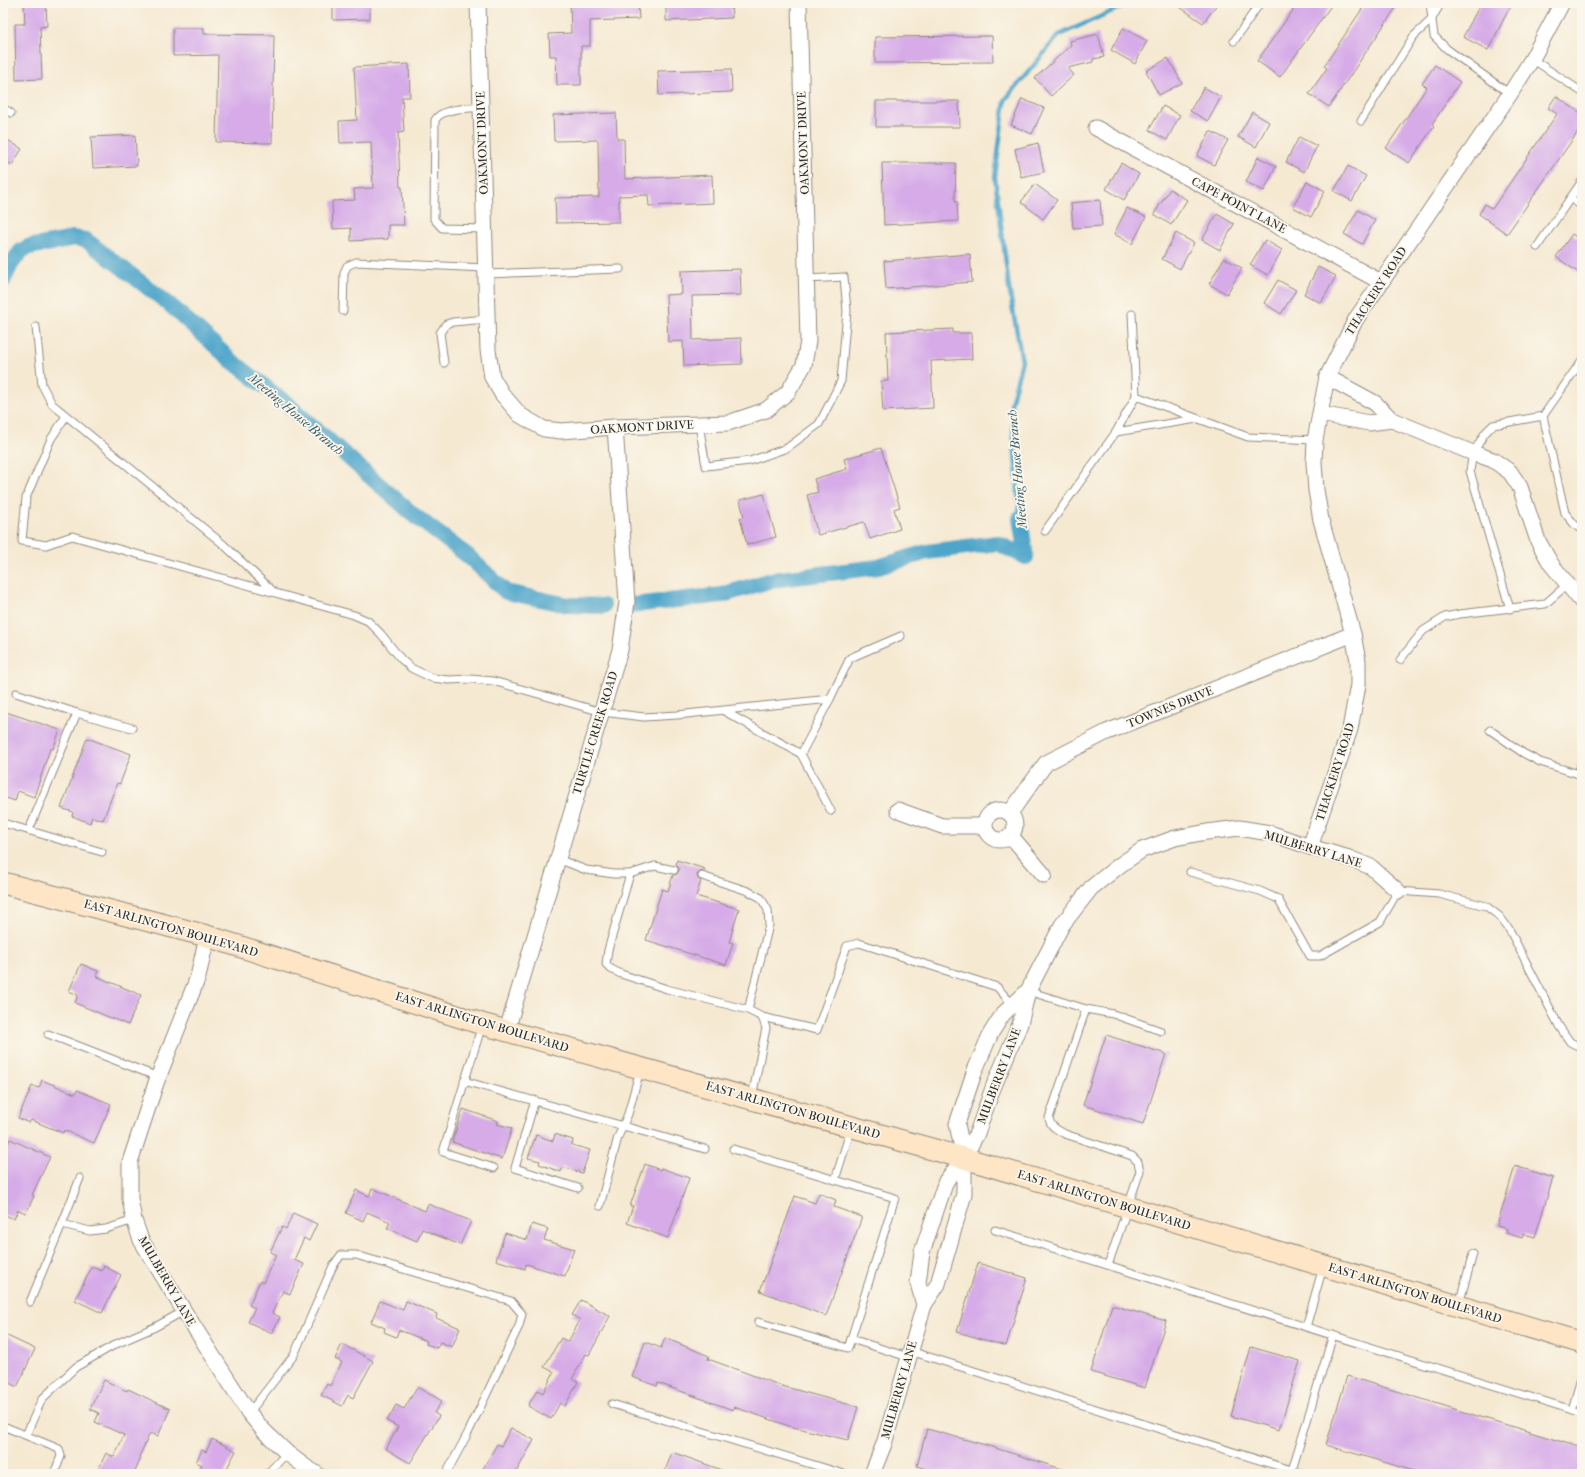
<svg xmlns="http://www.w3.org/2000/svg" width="1585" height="1477" viewBox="0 0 1585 1477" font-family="'IM FELL French Canon',serif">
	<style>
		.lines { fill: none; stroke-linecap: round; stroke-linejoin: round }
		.stream { stroke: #4da5ca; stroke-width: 4.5 }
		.canal { stroke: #4da5ca; stroke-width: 16 }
		.building { fill: #d6abe8 }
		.service-casing { stroke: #908a7e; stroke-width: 9 }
		.minor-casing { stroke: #908a7e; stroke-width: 17 }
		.secondary-casing { stroke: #908a7e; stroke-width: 23 }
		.service { stroke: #fff; stroke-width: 7 }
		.minor { stroke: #fff; stroke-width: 15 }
		.secondary { stroke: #fde5c5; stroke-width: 21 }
		.labels { text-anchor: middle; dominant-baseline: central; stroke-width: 3.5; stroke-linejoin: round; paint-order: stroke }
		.street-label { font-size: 12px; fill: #2b2b2b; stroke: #fbf7ec }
		.water-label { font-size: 13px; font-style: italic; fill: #395c6b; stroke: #fbf7ec }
	</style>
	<rect width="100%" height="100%" fill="#fbf7ec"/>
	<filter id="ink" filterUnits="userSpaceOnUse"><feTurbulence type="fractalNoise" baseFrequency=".025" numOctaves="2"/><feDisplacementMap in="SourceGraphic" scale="8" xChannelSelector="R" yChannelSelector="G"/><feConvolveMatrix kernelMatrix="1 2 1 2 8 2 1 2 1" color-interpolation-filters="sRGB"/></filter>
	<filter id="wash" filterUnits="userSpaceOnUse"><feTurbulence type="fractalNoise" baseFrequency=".012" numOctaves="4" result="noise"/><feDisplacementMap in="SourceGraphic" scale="16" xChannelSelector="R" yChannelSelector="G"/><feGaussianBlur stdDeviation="0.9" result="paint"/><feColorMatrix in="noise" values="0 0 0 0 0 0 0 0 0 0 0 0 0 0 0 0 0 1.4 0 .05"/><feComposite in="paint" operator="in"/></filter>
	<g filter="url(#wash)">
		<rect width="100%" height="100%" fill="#f5e9d2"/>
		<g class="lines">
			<path class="stream" d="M1020,518L1011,404L1022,361L1009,288L995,177L1005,100L1059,35L1131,3"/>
			<g class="canal">
				<path d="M3,281L11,264L21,251L28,247L63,241L72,238L86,240L169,304L232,361L285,402L415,516L468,556L506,592L568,605L603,606"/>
				<path d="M633,605L722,595L772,580L878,567L927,552L997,543L1026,557L1020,518"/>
			</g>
		</g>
		<g id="blocks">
			<g class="building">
				<path d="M24,3H46L47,26L40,27L42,79L16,80L15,24H25Z"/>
				<path d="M333,3H370V19L333,20Z"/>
				<path d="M570,3H638L639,19L590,21V46H581V85H557L556,56H550L549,34L571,33Z"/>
				<path d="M666,3H731L732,18L666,21Z"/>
				<path d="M1174,3H1218L1203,23Z"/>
				<path d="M1298,3H1333L1280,77L1257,61Z"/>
				<path d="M1366,3H1399L1329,107L1309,94L1327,68L1324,66Z"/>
				<path d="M1481,3H1512L1488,50L1463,37Z"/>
				<path d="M173,28H204V34L274,35L272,143L216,142L218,55L173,56Z"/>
				<path d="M1123,28L1147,41L1135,64L1111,50Z"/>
				<path d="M1098,34L1104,57L1093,59V62L1068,68L1074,75L1051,96L1035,78L1071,45L1070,41Z"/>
				<path d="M992,36L993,62L875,63V37Z"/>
				<path d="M1168,58L1182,83L1159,95L1146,71Z"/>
				<path d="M409,64L410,97H402L404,132L398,133L400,187H402L404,225H388V239L351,241V228L333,229L332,201L355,200L354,189L373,188L371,142L340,143L339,121L357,120L354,67Z"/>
				<path d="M1435,65L1460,82L1432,124L1434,126L1409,163L1386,148L1427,87L1422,84Z"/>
				<path d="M731,69L732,92L659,95L658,71Z"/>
				<path d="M1204,87L1221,97L1208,121L1190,111Z"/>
				<path d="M1556,96L1582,114V126L1507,234L1479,214L1485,204L1492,209L1557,114L1548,108Z"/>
				<path d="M1022,99L1044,108L1032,134L1011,125Z"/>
				<path d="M876,101H959L960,127H876Z"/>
				<path d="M1163,106L1180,115L1167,140L1149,130Z"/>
				<path d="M1252,112L1269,122L1256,147L1238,137Z"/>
				<path d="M616,113L617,139H624L625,179L712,175L713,203L649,206L648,195L619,196V222L556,223L555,198L599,197L598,140L554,141L553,115Z"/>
				<path d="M1210,131L1228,140L1214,165L1197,156Z"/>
				<path d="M135,135L137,166L93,168L91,137Z"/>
				<path d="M3,137L22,149L12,165L3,160Z"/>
				<path d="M1299,137L1317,146L1304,172L1286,162Z"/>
				<path d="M1038,143L1044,172L1021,177L1015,149Z"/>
				<path d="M1258,157L1276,166L1264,191L1246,182Z"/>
				<path d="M882,163H956L955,201H957L958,221L884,225Z"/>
				<path d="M1121,163L1139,174L1124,200L1106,189Z"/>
				<path d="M1348,166L1366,176L1352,201L1334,191Z"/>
				<path d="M1307,181L1325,191L1311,217L1293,207Z"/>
				<path d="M1035,184L1057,200L1043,219L1021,202Z"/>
				<path d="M1170,189L1187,200L1171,225L1154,214Z"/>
				<path d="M1100,200L1102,226L1073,228L1071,203Z"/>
				<path d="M1127,208L1146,217L1132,244L1114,234Z"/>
				<path d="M1358,210L1375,220L1362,244L1344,234Z"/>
				<path d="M1217,214L1234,224L1220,250L1202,240Z"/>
				<path d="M1176,233L1194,243L1180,269L1162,259Z"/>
				<path d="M1572,234L1582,241V275L1556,257Z"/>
				<path d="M1265,240L1282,250L1268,275L1250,265Z"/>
				<path d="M970,254L972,282L886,289L884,261Z"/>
				<path d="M1224,258L1242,268L1227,294L1209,284Z"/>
				<path d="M1318,267L1336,276L1321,303L1304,294Z"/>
				<path d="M740,269L741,295L692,296L693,340L741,338L742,364L684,366L683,341L668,342L666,295L682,294L681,271Z"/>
				<path d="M1278,280L1296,290L1281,314L1264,303Z"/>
				<path d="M953,329V333H971L972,359L931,361L933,408L883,411L881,381H888L886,332Z"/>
				<path d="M881,448L900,507L894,509L900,529L870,539L864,522L818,535L807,495L818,492L814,479L847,469L844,459Z"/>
				<path d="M764,494L776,537L747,545L740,518L744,517L740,500Z"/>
				<path d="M3,711L60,730L53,749H50L34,797L18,791L15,801L3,797Z"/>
				<path d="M87,738L131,754L120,784L117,783L103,820L92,817L90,823L72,816L73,812L61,808Z"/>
				<path d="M677,860L705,869L704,871L699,872L697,875L698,879L701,881L696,896L739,909L729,942L733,943L726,965L646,940L662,889L668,891L673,875H676L679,871V868L676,865Z"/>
				<path d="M81,964L98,971L96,976L141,995L128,1025L75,1003L78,995L69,991Z"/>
				<path d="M1106,1035L1166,1054L1143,1124L1083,1105Z"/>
				<path d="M42,1080L75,1094L77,1090L111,1104L94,1143L64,1130L63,1133L31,1120L29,1123L18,1118L32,1086L39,1088Z"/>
				<path d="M463,1109L498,1121L497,1124L512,1128L502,1159L452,1142Z"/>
				<path d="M555,1134L573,1140L572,1145L590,1150L582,1173L562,1167L561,1172L539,1164L540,1161L528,1158L536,1135L553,1141Z"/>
				<path d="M10,1139L50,1157L32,1195L34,1196L26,1213L18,1210L14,1219L3,1214V1154Z"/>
				<path d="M645,1164L660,1170L661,1168L689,1178L668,1238L627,1223L633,1206H630Z"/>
				<path d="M1515,1166L1553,1178L1535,1237L1524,1234L1522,1238L1506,1233L1507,1229L1497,1226Z"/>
				<path d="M372,1188L425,1211L428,1204L471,1221L460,1245L422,1229L417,1241L387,1228L390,1222L367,1212L363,1221L346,1213L356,1190L369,1196Z"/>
				<path d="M819,1193L836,1200L834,1207L862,1217L826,1316L760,1291L795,1196L815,1203Z"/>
				<path d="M293,1213L317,1224L309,1241L304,1238L294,1260L304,1264L290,1294L283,1291L272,1313L280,1317L272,1333L248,1322L255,1308L249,1305L260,1281L263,1283L276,1255L270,1252L282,1227L286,1229Z"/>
				<path d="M532,1224L548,1229L544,1240L574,1249L565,1276L526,1264L525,1269L496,1260L505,1233L527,1240Z"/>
				<path d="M978,1263L1027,1278L1006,1346L957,1332Z"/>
				<path d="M104,1266L121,1275L102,1313L75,1300L92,1267L102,1271Z"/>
				<path d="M581,1300L610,1316L589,1355L586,1354L572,1379L578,1382L565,1406L560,1403L551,1419L528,1406L537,1390L543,1393L554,1372L544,1367L561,1338L568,1342L580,1320L572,1315Z"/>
				<path d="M380,1301L403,1310L406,1301L437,1314L436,1318L460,1328L452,1347L440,1342L437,1348L426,1344L427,1341L399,1330L396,1337L384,1332L385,1328L371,1322Z"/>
				<path d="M1112,1305L1166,1321L1145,1388L1091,1372Z"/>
				<path d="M3,1334L35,1349L17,1387L3,1380Z"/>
				<path d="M665,1338L709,1356L708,1359L782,1386L858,1407L848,1440L789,1426L734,1407L733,1410L658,1383L657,1386L632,1377L645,1342L661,1348Z"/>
				<path d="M342,1344L373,1361L353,1398L348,1395L342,1406L321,1395L327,1384L330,1386L342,1362L335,1359Z"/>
				<path d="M1251,1347L1300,1361L1279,1430L1231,1416Z"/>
				<path d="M1347,1376L1582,1448V1474H1424L1326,1445Z"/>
				<path d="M104,1380L127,1391L128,1389L170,1409L158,1436L150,1433L139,1457L141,1458L134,1474H96L106,1453L114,1457L124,1435L95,1422L99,1413L90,1409Z"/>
				<path d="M417,1387L442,1401L434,1413L439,1416L410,1463L386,1449L398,1427L387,1421L396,1405L404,1409Z"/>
				<path d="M511,1428L534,1440L515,1474H480L497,1444L501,1446Z"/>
				<path d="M927,1429L989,1446L1068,1471L1067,1474H955L943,1471L942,1474L917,1466Z"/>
				<path d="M212,1439L236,1451L224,1474H197L202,1465L196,1462L202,1450L206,1452Z"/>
				<path d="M672,1452L730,1473L729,1474H664Z"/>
			</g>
		</g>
	</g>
	<g filter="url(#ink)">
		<use href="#blocks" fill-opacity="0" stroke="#908a7e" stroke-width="1"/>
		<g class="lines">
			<g class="service-casing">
				<g id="service">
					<path d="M1430,3L1434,36L1447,49L1510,94"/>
					<path d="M1234,41L1260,3"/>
					<path d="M1532,59L1582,92"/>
					<path d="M481,107C467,109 443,107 435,120L434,219L442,228L484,229"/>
					<path d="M3,108L11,113"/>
					<path d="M1361,121L1413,37L1431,20L1441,3"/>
					<path d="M1570,198L1582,206"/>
					<path d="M1537,247L1582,181"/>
					<path d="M486,274L620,269"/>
					<path d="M343,311L344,273L347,266L356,262L485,268"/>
					<path d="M1132,314L1136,396"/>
					<path d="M36,327L42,385L52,404L223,544L274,592"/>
					<path d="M444,363L440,333L446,324L453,322L487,319"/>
					<path d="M66,416L51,439L26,498L22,541L46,545L72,536L354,615L368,621L381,634L401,659L411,668L432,678L449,680L470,679L493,681L602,712L644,717L677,715L830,699L801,754L724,711"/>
					<path d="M1543,416L1565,513L1575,525L1582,529"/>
					<path d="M1197,419L1116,432L1136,396L1248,437L1315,440"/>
					<path d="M699,424L706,466L750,461L787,448L819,424L841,381L847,311L844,277L807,279"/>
					<path d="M1045,531L1116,432"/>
					<path d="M1510,609L1470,471L1473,453L1485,433L1493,425L1543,416L1582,360"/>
					<path d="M1400,660L1423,631L1445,617L1460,614L1545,604L1568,584"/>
					<path d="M16,693L77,713L132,728"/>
					<path d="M830,699L850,658L901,636"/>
					<path d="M1490,730L1523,753L1540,762L1582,775"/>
					<path d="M801,754L831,811"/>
					<path d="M1578,774L1582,761"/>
					<path d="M3,823L102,852"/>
					<path d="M29,830L77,713"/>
					<path d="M558,859L586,870L614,874H630L608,950L606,964L611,969L621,974L667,989L748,1010L762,1017L766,1028L752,1097"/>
					<path d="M1190,872L1260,891L1278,899L1310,956H1320L1380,922L1398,891L1439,894L1486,906L1499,916L1509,929L1559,1026L1570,1042L1582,1048"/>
					<path d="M630,874L655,866L674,870"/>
					<path d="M702,876L748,891L761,898L768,910L769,925L748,1010"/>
					<path d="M1028,991L1086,1009L1049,1118C1050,1127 1058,1130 1065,1134L1132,1156L1138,1162L1140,1171L1108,1265"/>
					<path d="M1086,1009L1113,1014L1161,1031"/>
					<path d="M762,1017L817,1030L847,946L859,943L997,987L1013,1005"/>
					<path d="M482,1025L443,1152L494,1168"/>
					<path d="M48,1034L158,1077"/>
					<path d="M464,1081L705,1149"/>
					<path d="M535,1100L515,1168L578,1188"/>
					<path d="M733,1149L895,1198L851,1339L908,1357"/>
					<path d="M80,1178L62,1224L90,1231L106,1229L134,1220"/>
					<path d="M835,1180L851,1129"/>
					<path d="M600,1206L618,1137L628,1114L640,1070"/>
					<path d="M995,1230L1582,1413"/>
					<path d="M30,1302L62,1224"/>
					<path d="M1459,1304L1473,1254"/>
					<path d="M758,1322L848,1348L851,1339"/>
					<path d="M1306,1327L1323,1267"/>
					<path d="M910,1351L1304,1474"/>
					<path d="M612,1404L844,1474"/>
					<path d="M1572,1410L1582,1375"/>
					<path d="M249,1413L294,1355L333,1266L341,1255H356L511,1301L522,1314L519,1326L469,1431L446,1474"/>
					<path d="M3,1426L59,1449L61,1456L54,1474"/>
					<path d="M26,1435L42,1399L76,1367L116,1344L155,1327L184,1311"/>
					<path d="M1292,1470L1333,1335"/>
					<path d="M267,1474L287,1453"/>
				</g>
			</g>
			<g class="minor-casing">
				<g id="minor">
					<path d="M478,3L488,350L492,377L502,394L520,415L544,429L561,431L615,427L728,423L766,410L788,392L804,365L808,341L799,3"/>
					<path d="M1096,128L1381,282"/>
					<path d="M1327,377L1375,403L1392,420L1473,453L1493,460L1510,472L1520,487L1538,541L1551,564L1582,602"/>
					<path d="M1320,414L1369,423L1392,420"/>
					<path d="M898,810L942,826H984"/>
					<circle cx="1000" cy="825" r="15"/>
					<path d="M1010,813L1046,763L1107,732L1353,634"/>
					<path d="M1011,836L1044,875"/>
					<path d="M1310,847L1350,729L1358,685V661L1353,634L1321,520L1316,490L1314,463L1315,440L1327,377L1356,319L1510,94L1532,59L1562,3"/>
					<path d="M207,936L198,977L156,1083L130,1162V1199L134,1220L141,1240L184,1311L249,1413L264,1431L287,1453L307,1468L317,1474"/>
					<path d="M507,1030L620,650L627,602L615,427"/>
					<path d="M924,1305L918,1283L922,1252L946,1181L964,1158L977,1133L993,1088L1020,1024L1028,991L1062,925L1091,888L1120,865L1142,850L1175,838L1207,832L1239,828L1270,833L1310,847L1349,858L1371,867L1398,891"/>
					<path d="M872,1474L884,1444L924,1305L938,1284L964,1194V1158L957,1124L975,1070L991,1033L1003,1014L1028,991"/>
				</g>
			</g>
			<g class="secondary-casing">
				<path id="secondary" d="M3,883L207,936L482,1024L964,1158L1582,1343"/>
			</g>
			<use href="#service" class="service"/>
			<use href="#minor" class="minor"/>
			<use href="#secondary" class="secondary"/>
		</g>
	</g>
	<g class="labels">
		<g class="street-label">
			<text transform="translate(482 143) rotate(-92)">OAKMONT DRIVE</text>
			<text transform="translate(803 143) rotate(-92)">OAKMONT DRIVE</text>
			<text transform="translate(1239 205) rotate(28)">CAPE POINT LANE</text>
			<text transform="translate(1376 291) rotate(-57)">THACKERY ROAD</text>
			<text transform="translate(642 427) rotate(-3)">OAKMONT DRIVE</text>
			<text transform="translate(1170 707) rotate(-22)">TOWNES DRIVE</text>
			<text transform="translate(595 733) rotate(-73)">TURTLE CREEK ROAD</text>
			<text transform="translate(1335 772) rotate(-72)">THACKERY ROAD</text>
			<text transform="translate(1313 849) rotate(17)">MULBERRY LANE</text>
			<text transform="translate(171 928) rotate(16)">EAST ARLINGTON BOULEVARD</text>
			<text transform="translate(482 1022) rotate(17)">EAST ARLINGTON BOULEVARD</text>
			<text transform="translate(999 1076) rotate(-69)">MULBERRY LANE</text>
			<text transform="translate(793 1110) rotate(16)">EAST ARLINGTON BOULEVARD</text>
			<text transform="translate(1104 1200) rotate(17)">EAST ARLINGTON BOULEVARD</text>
			<text transform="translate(167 1281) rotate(60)">MULBERRY LANE</text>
			<text transform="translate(1415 1293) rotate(17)">EAST ARLINGTON BOULEVARD</text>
			<text transform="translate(899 1390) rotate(-74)">MULBERRY LANE</text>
		</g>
		<g class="water-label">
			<text transform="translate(296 414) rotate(40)">Meeting House Branch</text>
			<text transform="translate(1017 469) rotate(-95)">Meeting House Branch</text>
		</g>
	</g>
	<rect width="1585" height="1477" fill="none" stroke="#fbf7ec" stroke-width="16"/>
</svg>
